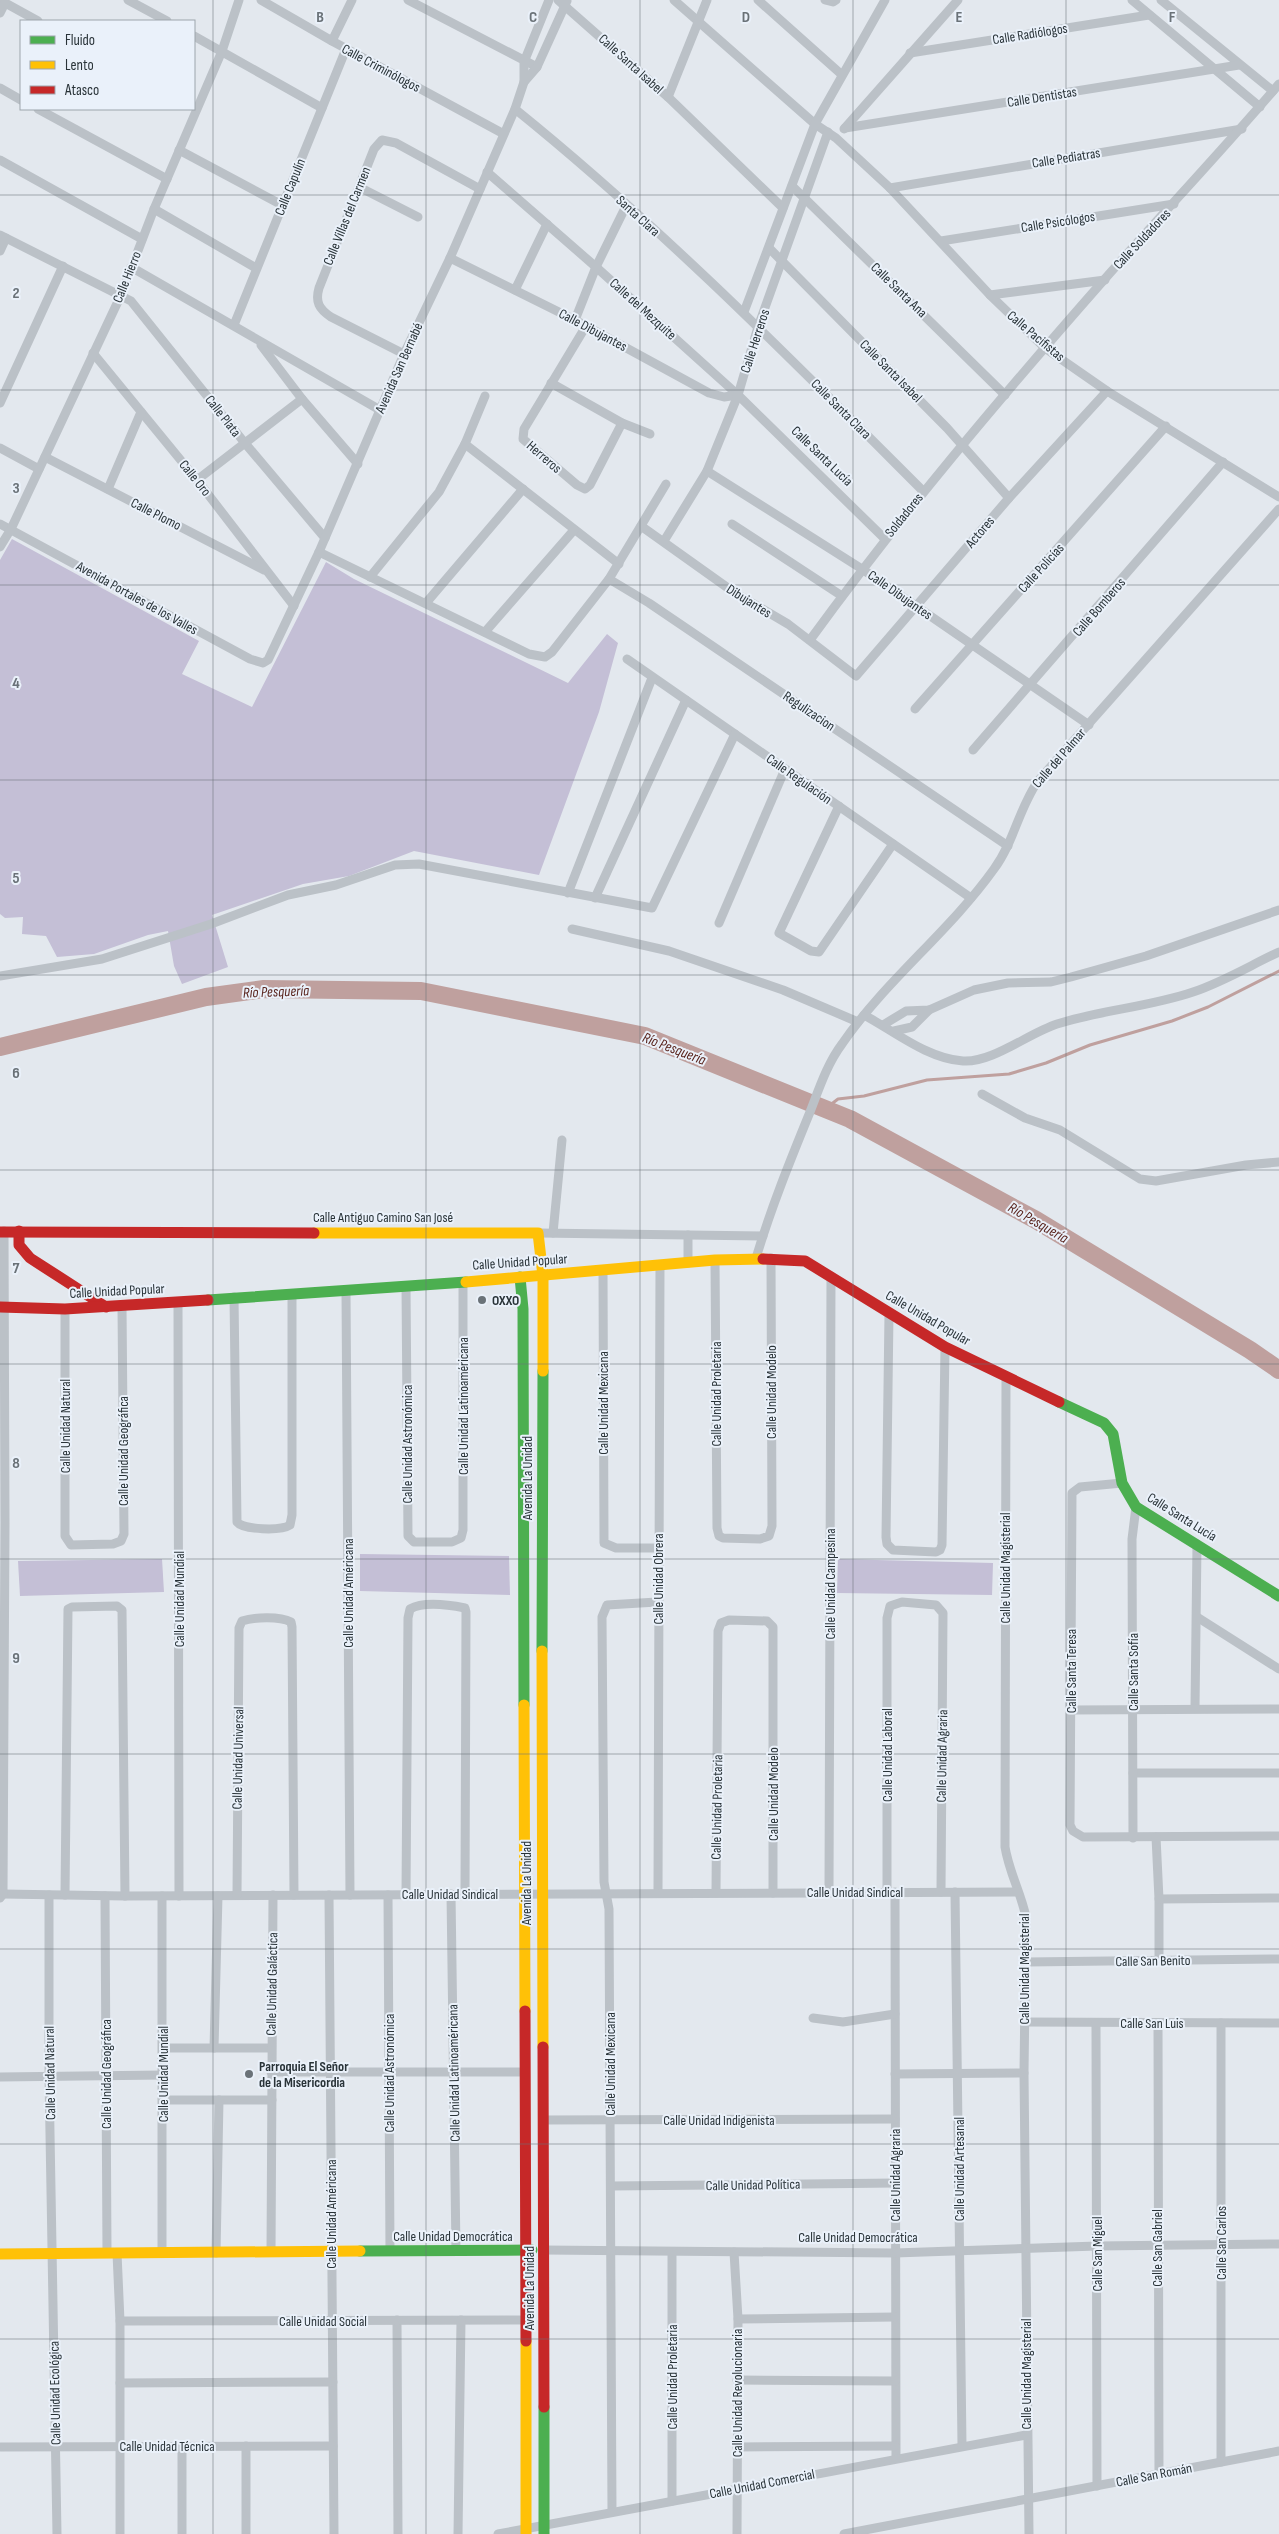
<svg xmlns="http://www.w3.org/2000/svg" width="1279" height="2534" viewBox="0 0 1279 2534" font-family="'Sofia Sans Condensed',sans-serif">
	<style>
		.green { fill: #c4bfd6 }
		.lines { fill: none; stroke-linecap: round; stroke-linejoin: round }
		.stream { stroke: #bfa09e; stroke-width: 3 }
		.river { stroke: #bfa09e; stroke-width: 18 }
		.street { stroke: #bbc1c7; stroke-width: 9 }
		.fast { stroke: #4caf50; stroke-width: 11 }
		.slow { stroke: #ffc107; stroke-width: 11 }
		.jam { stroke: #c62828; stroke-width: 11 }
		.grid { fill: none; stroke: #6a7278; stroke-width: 1; stroke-opacity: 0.55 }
		.poi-dot { fill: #6a7278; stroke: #eaf1fa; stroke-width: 2 }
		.labels { text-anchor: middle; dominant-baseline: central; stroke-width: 4; stroke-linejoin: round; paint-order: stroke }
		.street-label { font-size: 14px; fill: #293338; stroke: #eaf1fa }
		.poi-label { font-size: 14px; font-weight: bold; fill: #293338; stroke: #eaf1fa; text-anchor: start }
		.water-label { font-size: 15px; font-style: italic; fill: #5a251e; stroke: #eaf1fa }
		.grid-label { font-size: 16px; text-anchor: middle; font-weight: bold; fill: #6a7278; stroke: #eaf1fa; stroke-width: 4; stroke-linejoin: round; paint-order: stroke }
	</style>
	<rect width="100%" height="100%" fill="#e3e8ee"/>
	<g class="green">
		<path d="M12,539L199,641L182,674L252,707L326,562L354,579L568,683L607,634L618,643L599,712L539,875L414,851L349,876L303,884L212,915L228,967L182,984L174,966L168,931L148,935L94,954L57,957L46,936L22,934L23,917L5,918L0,914V560Z"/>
		<path d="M360,1554L509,1556L510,1595L360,1591Z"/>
		<path d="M162,1559L164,1592L20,1596L18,1561Z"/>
		<path d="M838,1559L993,1563L992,1595L837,1593Z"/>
	</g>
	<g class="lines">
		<path class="stream" d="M825,1109L838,1099L864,1096L927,1080L1009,1074L1046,1063L1090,1045L1172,1021L1208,1007L1279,971"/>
		<path class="river" d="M0,1047L206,997L264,989L421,991L645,1036L850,1119L1036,1220L1250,1350L1279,1370"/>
		<g class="street">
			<path d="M0,0L38,21"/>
			<path d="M128,0L167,21"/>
			<path d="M261,0L332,41L502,133"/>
			<path d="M408,0L537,67"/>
			<path d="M558,0L668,97L783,208"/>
			<path d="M674,0L815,124L836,138L890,188L990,295L1045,348L1107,391L1279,497"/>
			<path d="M758,0L841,74"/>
			<path d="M825,0L833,2L836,0"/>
			<path d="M1132,0L1260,107"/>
			<path d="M1161,0L1273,91"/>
			<path d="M0,13L5,3"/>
			<path d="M194,36L322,108"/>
			<path d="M332,41L352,0"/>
			<path d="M910,53L1149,15"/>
			<path d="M524,82L537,67L567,1"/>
			<path d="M0,88L21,100"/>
			<path d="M668,97L707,0"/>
			<path d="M38,109L167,179"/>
			<path d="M515,109C660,226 791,359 923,491"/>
			<path d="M845,128L1239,65"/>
			<path d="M844,129L958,0"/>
			<path d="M179,150L282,205"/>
			<path d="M0,160L142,239"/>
			<path d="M487,172L596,267L738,395L885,539"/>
			<path d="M792,186L1005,395"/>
			<path d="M359,187L418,217"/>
			<path d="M890,188L1242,129"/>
			<path d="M154,209L256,268"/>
			<path d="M0,235L131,301L244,442L325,538"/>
			<path d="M941,241L1174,204"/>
			<path d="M769,248L947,428L1009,498"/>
			<path d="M0,251L6,238"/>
			<path d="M450,258L575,320L709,393L724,397L738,395"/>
			<path d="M131,267L380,410"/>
			<path d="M515,290L547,224"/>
			<path d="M990,295L1105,280"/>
			<path d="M744,312L815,124L885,0"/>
			<path d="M575,320L596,267L626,206"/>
			<path d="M234,325L346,49"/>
			<path d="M586,326L524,429L523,439L577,485L585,489L590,485L622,423"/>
			<path d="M261,345L302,399L358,464"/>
			<path d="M93,353L197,480L294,606"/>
			<path d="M404,354L331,317C319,309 315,302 319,288L374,149L382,140L396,143L480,189"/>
			<path d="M551,383L622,423L650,434"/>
			<path d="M0,403L63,266"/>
			<path d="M465,444L619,564"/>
			<path d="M0,448L39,469"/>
			<path d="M45,457L264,570"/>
			<path d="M707,471L862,569L1089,725"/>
			<path d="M197,480L302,399"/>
			<path d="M108,489L141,412"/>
			<path d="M0,524L250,659L263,663L268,660L319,552L404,354L450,258L515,109L524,82V62L549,0"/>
			<path d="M732,524L842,596"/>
			<path d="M641,526L735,593L788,624L856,676L1009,498L1107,391"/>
			<path d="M664,541L707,471L738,395L758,327L828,132"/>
			<path d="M0,547L11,529L121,295L154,209L222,51L239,0"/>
			<path d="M319,552L529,654L545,657L552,652L609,579L666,484"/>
			<path d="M370,577L439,492L465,444L485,396"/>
			<path d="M609,579L649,603L1008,846"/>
			<path d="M426,603L523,489"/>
			<path d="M485,632L574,530"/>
			<path d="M810,640C901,515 1001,397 1103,281C1161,215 1222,151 1279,84"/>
			<path d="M627,659L971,898"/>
			<path d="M915,709L1166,426"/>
			<path d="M973,750L1223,462"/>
			<path d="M839,806L779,933L811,951L819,952L893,844"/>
			<path d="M568,893L652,678"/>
			<path d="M595,898L686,700"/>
			<path d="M719,923L785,769"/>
			<path d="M572,929L669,951L783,990L858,1022"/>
			<path d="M0,976L102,959L211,924L288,895L336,885L395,865L419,864L652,908L735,734"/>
			<path d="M864,1015C894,1031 928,1059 963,1061C992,1063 1029,1033 1057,1024C1101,1010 1149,1007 1193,992C1223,982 1251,965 1279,952"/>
			<path d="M883,1025L906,1011L929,1010L974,990L1008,983L1051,982L1071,977L1146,956L1279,910"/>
			<path d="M894,1031L912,1027L929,1010"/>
			<path d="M982,1094L1025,1118L1060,1130L1140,1179L1156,1181L1246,1165L1279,1162"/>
			<path d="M538,1233L763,1236"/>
			<path d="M553,1233L562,1140"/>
			<path d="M688,1235V1263"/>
			<path d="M756,1258C771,1208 790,1161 810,1112C819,1089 827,1064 842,1044C886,980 949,932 994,869C1014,842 1019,808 1038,781L1279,509"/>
			<path d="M715,1260L717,1528L719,1536L723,1538L760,1539L769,1536L772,1526L771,1258"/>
			<path d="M603,1270L604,1543L616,1548H658"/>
			<path d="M406,1286L408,1536L414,1542H452L461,1538L463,1530V1282"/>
			<path d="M346,1291L350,1895"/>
			<path d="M234,1297L237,1522C243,1530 281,1531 290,1525L292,1515V1294"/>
			<path d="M178,1302L179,1896"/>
			<path d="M65,1309V1536L71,1545L113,1544L121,1541L124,1534L122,1306"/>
			<path d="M889,1314L886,1537L887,1544L893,1550L936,1552L940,1550L942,1545L945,1347"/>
			<path d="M1006,1378L1005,1847C1009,1872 1021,1893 1026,1917L1024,2073L1029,2534"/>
			<path d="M1122,1483L1080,1487L1072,1493L1070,1825L1073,1831L1083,1837L1279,1836"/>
			<path d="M1197,1617L1279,1669"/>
			<path d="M1195,1708L1197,1544"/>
			<path d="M1071,1710L1279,1709"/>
			<path d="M1133,1773H1279"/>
			<path d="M1156,1837L1159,1899V1961"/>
			<path d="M1133,1838L1132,1539L1136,1507"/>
			<path d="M829,1892L831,1276"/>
			<path d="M887,1892V1618L890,1606L902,1602L936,1605L943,1613L941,1892"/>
			<path d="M895,1892L896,2458"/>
			<path d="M955,1892L962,2445"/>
			<path d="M658,1893L660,1265"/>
			<path d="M716,1893L718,1631L721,1623L729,1620L767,1621L773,1627V1893"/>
			<path d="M3,1894L125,1896L1017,1892"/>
			<path d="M406,1894L408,1618L410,1609C424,1601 450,1605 465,1608L466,1612L465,1895"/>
			<path d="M451,1894L456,2251"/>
			<path d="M49,1895V2076L57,2534"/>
			<path d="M65,1895L68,1609L72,1607L117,1606L122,1610L125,1896"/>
			<path d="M237,1895L239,1628L242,1621C254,1617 280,1616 291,1622L292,1627L294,1895"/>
			<path d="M329,1895L334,2534"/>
			<path d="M388,1895L390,2251"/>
			<path d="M105,1896L107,2252"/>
			<path d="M0,1898L3,1894L5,1523L4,1231"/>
			<path d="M1159,1899L1279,1898"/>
			<path d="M1027,1962L1279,1959"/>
			<path d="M813,2018L843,2022L895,2014"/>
			<path d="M1025,2022L1279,2023"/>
			<path d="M1096,2023L1097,2486"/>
			<path d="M1158,2023L1159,2474"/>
			<path d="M163,2048H271"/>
			<path d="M214,2048L218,1896"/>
			<path d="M271,2072H524"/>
			<path d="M895,2074L1024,2073"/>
			<path d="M0,2077L163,2075"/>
			<path d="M163,2100H272"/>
			<path d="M544,2120L895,2119"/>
			<path d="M611,2186L895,2183"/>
			<path d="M544,2250L895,2253L1097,2246L1279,2244"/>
			<path d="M271,2252L273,1895"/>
			<path d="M734,2252L738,2319L737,2534"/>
			<path d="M117,2253L120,2321V2534"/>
			<path d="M162,2253V1896"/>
			<path d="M216,2253L219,2100"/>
			<path d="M672,2253V2501"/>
			<path d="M738,2319L895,2317"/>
			<path d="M397,2320L398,2534"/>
			<path d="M120,2321L526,2320"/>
			<path d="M737,2380L895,2381"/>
			<path d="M120,2383L333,2382"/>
			<path d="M0,2447L333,2446"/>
			<path d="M182,2447V2534"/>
			<path d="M737,2447L895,2446"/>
			<path d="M1221,2462V2023"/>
			<path d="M612,2512L609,1909L604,1882L602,1617L607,1605L657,1602"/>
			<path d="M246,2534V2446"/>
			<path d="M458,2534L461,2320"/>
			<path d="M498,2534L1026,2435"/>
			<path d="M844,2534L1279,2451"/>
		</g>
		<g class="fast">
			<path d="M520,1277L523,1309L524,1705"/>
			<path d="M208,1300L466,1282"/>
			<path d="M1059,1402L1104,1423L1113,1434L1122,1483L1136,1507L1279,1596"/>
			<path d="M542,1651L543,1371"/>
			<path d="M360,2251L532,2250"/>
			<path d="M544,2407V2534"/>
		</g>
		<g class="slow">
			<path d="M314,1233H538L543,1276V1371"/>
			<path d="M466,1282L715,1260L763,1259"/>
			<path d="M542,1651L543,2047"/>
			<path d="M524,1705L525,2011"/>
			<path d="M0,2254L360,2251"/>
			<path d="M526,2341V2534"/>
		</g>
		<g class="jam">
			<path d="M19,1231V1245L30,1258L106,1307"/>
			<path d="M0,1232L314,1233"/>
			<path d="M763,1259L805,1261L945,1347L1059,1402"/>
			<path d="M0,1307L65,1309L208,1300"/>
			<path d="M525,2011L526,2341"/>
			<path d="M543,2047L544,2407"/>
		</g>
	</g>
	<path class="grid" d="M213,0V2534M426,0V2534M640,0V2534M853,0V2534M1066,0V2534M0,195H1279M0,390H1279M0,585H1279M0,780H1279M0,975H1279M0,1170H1279M0,1364H1279M0,1559H1279M0,1754H1279M0,1949H1279M0,2144H1279M0,2339H1279"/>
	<g class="poi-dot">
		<circle cx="482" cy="1300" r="5"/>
		<circle cx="249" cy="2074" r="5"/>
	</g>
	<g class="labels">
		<g class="street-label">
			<text transform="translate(1030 34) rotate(-9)">Calle Radiólogos</text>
			<text transform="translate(631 64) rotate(42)">Calle Santa Isabel</text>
			<text transform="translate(381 68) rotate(28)">Calle Criminólogos</text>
			<text transform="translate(1042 97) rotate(-9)">Calle Dentistas</text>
			<text transform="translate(1066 158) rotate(-9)">Calle Pediatras</text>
			<text transform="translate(290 187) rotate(-68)">Calle Capulín</text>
			<text transform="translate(347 216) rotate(-68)">Calle Villas del Carmen</text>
			<text transform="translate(638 216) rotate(42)">Santa Clara</text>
			<text transform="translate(1058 222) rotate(-9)">Calle Psicólogos</text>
			<text transform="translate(1142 239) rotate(-47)">Calle Soldadores</text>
			<text transform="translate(127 277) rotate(-68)">Calle Hierro</text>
			<text transform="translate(899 290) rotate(44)">Calle Santa Ana</text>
			<text transform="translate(643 309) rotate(42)">Calle del Mezquite</text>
			<text transform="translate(593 330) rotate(28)">Calle Dibujantes</text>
			<text transform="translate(1036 336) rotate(40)">Calle Pacifistas</text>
			<text transform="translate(755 341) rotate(-72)">Calle Herreros</text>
			<text transform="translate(399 368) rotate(-66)">Avenida San Bernabé</text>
			<text transform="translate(891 371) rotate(45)">Calle Santa Isabel</text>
			<text transform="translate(841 409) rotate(45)">Calle Santa Clara</text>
			<text transform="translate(223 416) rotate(52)">Calle Plata</text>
			<text transform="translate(822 456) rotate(44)">Calle Santa Lucía</text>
			<text transform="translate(544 457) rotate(41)">Herreros</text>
			<text transform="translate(195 478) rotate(51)">Calle Oro</text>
			<text transform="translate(156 514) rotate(27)">Calle Plomo</text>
			<text transform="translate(904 515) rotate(-51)">Soldadores</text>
			<text transform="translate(980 532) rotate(-50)">Actores</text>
			<text transform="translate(1041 568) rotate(-48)">Calle Policías</text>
			<text transform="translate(900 595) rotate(35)">Calle Dibujantes</text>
			<text transform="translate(137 598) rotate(29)">Avenida Portales de los Valles</text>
			<text transform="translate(749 601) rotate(32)">Dibujantes</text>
			<text transform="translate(1099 607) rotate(-49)">Calle Bomberos</text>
			<text transform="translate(809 711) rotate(34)">Regulizacion</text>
			<text transform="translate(1059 758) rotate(-49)">Calle del Palmar</text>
			<text transform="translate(799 779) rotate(35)">Calle Regulación</text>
			<text x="383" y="1217">Calle Antiguo Camino San José</text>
			<text transform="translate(520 1262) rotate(-4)">Calle Unidad Popular</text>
			<text transform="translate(117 1291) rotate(-3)">Calle Unidad Popular</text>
			<text transform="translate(928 1318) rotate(30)">Calle Unidad Popular</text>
			<text transform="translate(771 1392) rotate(-90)">Calle Unidad Modelo</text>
			<text transform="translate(716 1394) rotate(-90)">Calle Unidad Proletaria</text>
			<text transform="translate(603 1403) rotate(-90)">Calle Unidad Mexicana</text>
			<text transform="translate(463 1406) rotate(-90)">Calle Unidad Latinoaméricana</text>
			<text transform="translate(65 1426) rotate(-90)">Calle Unidad Natural</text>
			<text transform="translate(407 1444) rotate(-90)">Calle Unidad Astronómica</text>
			<text transform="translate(123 1451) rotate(-90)">Calle Unidad Geográfica</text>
			<text transform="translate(527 1478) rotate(-90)">Avenida La Unidad</text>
			<text transform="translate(1182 1517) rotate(32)">Calle Santa Lucía</text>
			<text transform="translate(1005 1568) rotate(-90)">Calle Unidad Magisterial</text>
			<text transform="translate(658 1579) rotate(-90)">Calle Unidad Obrera</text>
			<text transform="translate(830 1584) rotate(-90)">Calle Unidad Campesina</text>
			<text transform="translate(348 1593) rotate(-90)">Calle Unidad Américana</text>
			<text transform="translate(179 1599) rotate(-90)">Calle Unidad Mundial</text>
			<text transform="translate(1071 1671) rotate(-90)">Calle Santa Teresa</text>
			<text transform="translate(1133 1672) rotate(-90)">Calle Santa Sofía</text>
			<text transform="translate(887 1755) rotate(-90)">Calle Unidad Laboral</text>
			<text transform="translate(942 1756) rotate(-89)">Calle Unidad Agraria</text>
			<text transform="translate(238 1758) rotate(-89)">Calle Unidad Universal</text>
			<text transform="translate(773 1794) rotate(-90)">Calle Unidad Modelo</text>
			<text transform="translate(717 1807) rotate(-89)">Calle Unidad Proletaria</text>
			<text transform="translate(526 1883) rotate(-90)">Avenida La Unidad</text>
			<text x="855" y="1892">Calle Unidad Sindical</text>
			<text x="450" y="1894">Calle Unidad Sindical</text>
			<text transform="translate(1153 1961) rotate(-1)">Calle San Benito</text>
			<text transform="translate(1024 1969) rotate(-90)">Calle Unidad Magisterial</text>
			<text transform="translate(272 1984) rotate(-89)">Calle Unidad Galáctica</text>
			<text x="1152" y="2023">Calle San Luis</text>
			<text transform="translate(610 2064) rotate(-90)">Calle Unidad Mexicana</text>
			<text transform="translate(50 2073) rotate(-91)">Calle Unidad Natural</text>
			<text transform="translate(389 2073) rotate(-90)">Calle Unidad Astronómica</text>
			<text transform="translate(454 2073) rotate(-91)">Calle Unidad Latinoaméricana</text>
			<text transform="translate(106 2074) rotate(-90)">Calle Unidad Geográfica</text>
			<text transform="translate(163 2074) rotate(-90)">Calle Unidad Mundial</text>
			<text x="719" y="2120">Calle Unidad Indigenista</text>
			<text transform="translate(959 2169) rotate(-90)">Calle Unidad Artesanal</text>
			<text transform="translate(895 2175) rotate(-90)">Calle Unidad Agraria</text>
			<text transform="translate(753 2185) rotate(-1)">Calle Unidad Política</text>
			<text transform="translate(331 2214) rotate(-90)">Calle Unidad Américana</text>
			<text x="453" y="2236">Calle Unidad Democrática</text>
			<text x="858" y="2237">Calle Unidad Democrática</text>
			<text transform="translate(1221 2243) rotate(-90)">Calle San Carlos</text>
			<text transform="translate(1157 2248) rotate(-90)">Calle San Gabriel</text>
			<text transform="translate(1097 2254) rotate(-90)">Calle San Miguel</text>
			<text transform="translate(529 2288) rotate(-90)">Avenida La Unidad</text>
			<text x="323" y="2321">Calle Unidad Social</text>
			<text transform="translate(1026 2374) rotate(-90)">Calle Unidad Magisterial</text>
			<text transform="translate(672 2377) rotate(-90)">Calle Unidad Proletaria</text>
			<text transform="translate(55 2393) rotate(-91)">Calle Unidad Ecológica</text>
			<text transform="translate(737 2393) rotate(-90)">Calle Unidad Revolucionaria</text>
			<text x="167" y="2446">Calle Unidad Técnica</text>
			<text transform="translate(1154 2475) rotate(-11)">Calle San Román</text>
			<text transform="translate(762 2484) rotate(-11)">Calle Unidad Comercial</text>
		</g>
		<g class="poi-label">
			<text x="492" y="1300">OXXO</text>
			<text x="259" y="2066">Parroquia El Señor<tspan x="259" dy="16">de la Misericordia</tspan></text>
		</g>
		<g class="water-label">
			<text transform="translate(276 992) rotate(-2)">Río Pesquería</text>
			<text transform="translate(674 1049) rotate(21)">Río Pesquería</text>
			<text transform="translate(1038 1223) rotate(30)">Río Pesquería</text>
		</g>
	</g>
	<g class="grid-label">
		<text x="320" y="22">B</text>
		<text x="533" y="22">C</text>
		<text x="746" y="22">D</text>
		<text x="959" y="22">E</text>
		<text x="1172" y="22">F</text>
		<text x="16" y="298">2</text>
		<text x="16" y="493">3</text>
		<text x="16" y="688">4</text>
		<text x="16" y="883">5</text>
		<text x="16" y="1078">6</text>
		<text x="16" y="1273">7</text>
		<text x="16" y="1468">8</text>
		<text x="16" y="1663">9</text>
	</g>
	<rect x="20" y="20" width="175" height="90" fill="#eaf1fa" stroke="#9da5ac"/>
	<rect x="30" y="36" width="25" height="8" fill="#4caf50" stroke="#9da5ac"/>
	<text x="65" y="45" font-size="15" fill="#293338">Fluido</text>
	<rect x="30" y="61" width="25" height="8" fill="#ffc107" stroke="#9da5ac"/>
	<text x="65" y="70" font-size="15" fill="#293338">Lento</text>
	<rect x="30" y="86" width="25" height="8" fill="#c62828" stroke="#9da5ac"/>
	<text x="65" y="95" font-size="15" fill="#293338">Atasco</text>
</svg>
